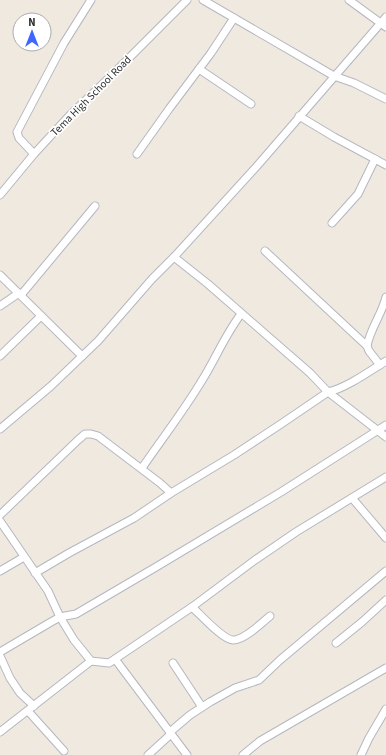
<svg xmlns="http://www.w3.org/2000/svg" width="386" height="755" viewBox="0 0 386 755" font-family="'Source Sans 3',sans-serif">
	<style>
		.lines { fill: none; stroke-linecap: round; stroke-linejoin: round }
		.minor-casing { stroke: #b4b7c2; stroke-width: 9 }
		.minor { stroke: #fff; stroke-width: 7 }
		.labels { text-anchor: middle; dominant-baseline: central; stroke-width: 3.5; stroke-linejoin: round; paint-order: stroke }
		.street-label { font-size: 11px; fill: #2e2e2e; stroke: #fff }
	</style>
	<rect width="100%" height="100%" fill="#f0e9e0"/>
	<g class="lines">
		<g class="minor-casing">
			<g id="minor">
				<path d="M203,0L334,76L354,83L386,99"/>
				<path d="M349,0L386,27"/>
				<path d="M199,69L251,104"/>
				<path d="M299,116L334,137L386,165"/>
				<path d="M34,154L19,138L17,132L64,43L91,0"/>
				<path d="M137,154L169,109L211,53L234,18"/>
				<path d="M0,195L34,154L69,116L111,76L187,0"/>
				<path d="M332,223L358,194L375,159"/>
				<path d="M265,251L367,346L369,351L380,365"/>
				<path d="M174,257L208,284L310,373L328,392L386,437"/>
				<path d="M0,275L82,356"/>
				<path d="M21,295L95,206"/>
				<path d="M0,306L19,293"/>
				<path d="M367,346C370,329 382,314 386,297"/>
				<path d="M0,356L41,316"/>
				<path d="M0,429L51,386L98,341L152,279L174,257L257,166L386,17"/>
				<path d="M142,468C161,440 183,412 201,382C215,360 225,335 241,314"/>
				<path d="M352,498L386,538"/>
				<path d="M0,515L78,440L85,434H91L98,436L160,483L171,493"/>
				<path d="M0,521L48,591L60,617L74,640L91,661L109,663L115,659L192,607L255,560L296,532L386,477"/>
				<path d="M0,571L24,557"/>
				<path d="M35,573L69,553L134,518L171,493L234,455L281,424L328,392C346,388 370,371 386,361"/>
				<path d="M192,607C200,614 223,640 233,640C244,640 262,623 270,616"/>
				<path d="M336,643L362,622L386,600"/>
				<path d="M0,652L51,622L60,617L76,614L156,567L281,492L386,425"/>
				<path d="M0,656L10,678L20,693L34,706"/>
				<path d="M115,659L187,755"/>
				<path d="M173,663L202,707"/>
				<path d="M28,711L64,751"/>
				<path d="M0,732L91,661"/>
				<path d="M170,732L190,715L210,702L235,688L259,680L280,660L386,571"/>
				<path d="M148,755L171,734"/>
				<path d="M243,755L260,741L386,668"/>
				<path d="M361,755L369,738L386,709"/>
			</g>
		</g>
		<use href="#minor" class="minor"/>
	</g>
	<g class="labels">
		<g class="street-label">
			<text transform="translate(91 96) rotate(-45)">Tema High School Road</text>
		</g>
	</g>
	<g transform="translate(32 32)"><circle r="19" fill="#ffffff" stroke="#ababab"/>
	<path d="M0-3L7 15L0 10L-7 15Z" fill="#3e67ff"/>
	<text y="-6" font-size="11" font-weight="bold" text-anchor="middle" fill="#2e2e2e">N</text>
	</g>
</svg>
